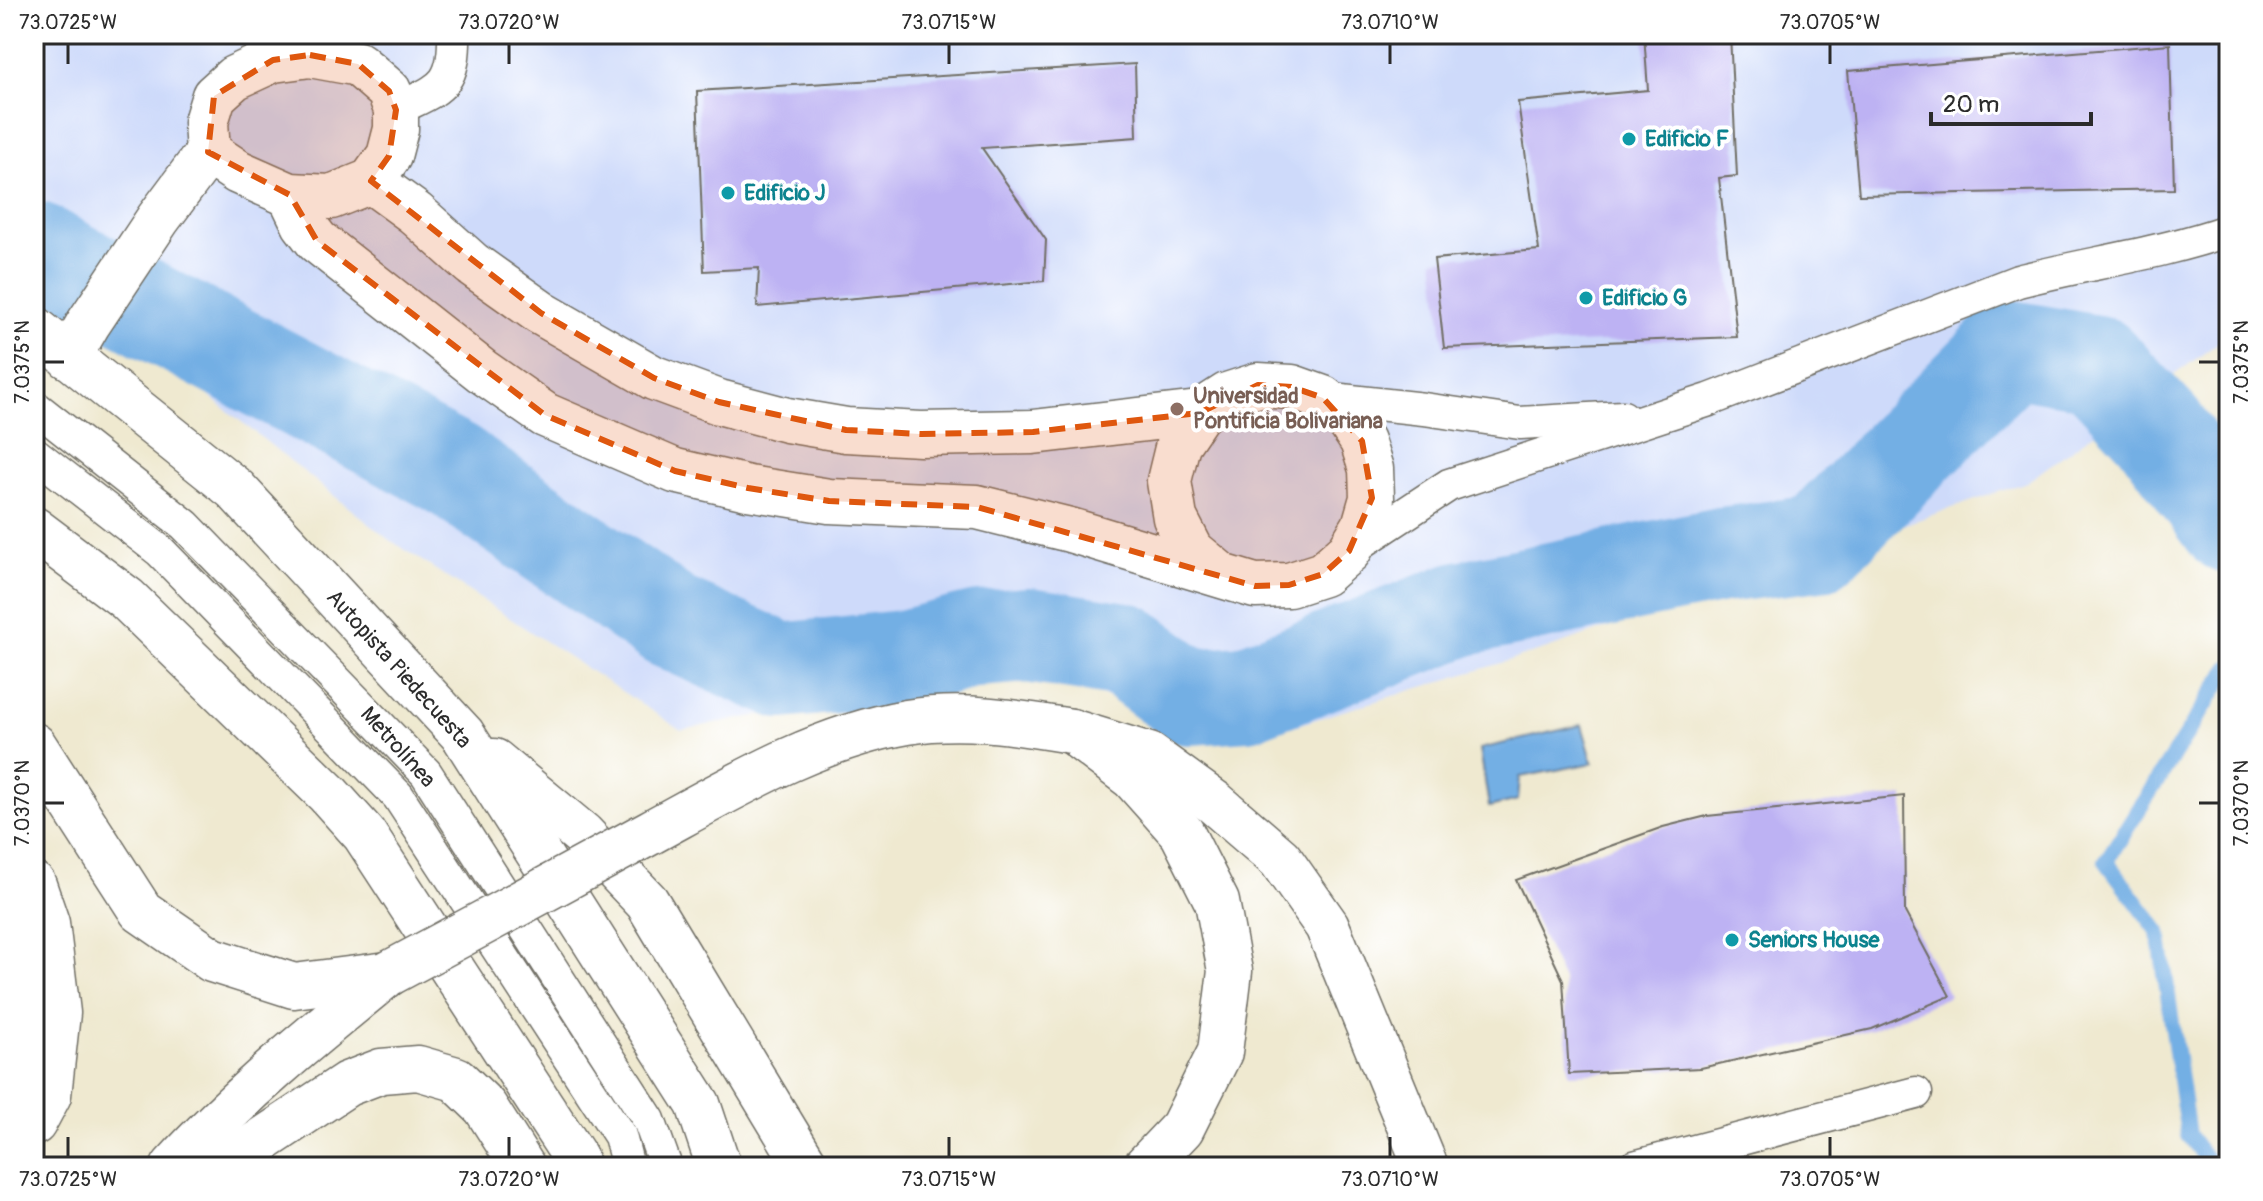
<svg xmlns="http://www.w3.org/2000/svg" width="2263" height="1201" viewBox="0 0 2263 1201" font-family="Pangolin,sans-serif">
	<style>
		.built { fill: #cedafa }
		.water { fill: #73afe4; stroke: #4f6d88; stroke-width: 2 }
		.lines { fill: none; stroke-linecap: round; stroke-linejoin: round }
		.stream { stroke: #73afe4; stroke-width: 16 }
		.river { stroke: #73afe4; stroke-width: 96 }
		.building { fill: #bdb2f3 }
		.lane-casing { stroke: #706e65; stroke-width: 35 }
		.street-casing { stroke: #706e65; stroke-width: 47 }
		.highway-casing { stroke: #706e65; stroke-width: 47 }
		.lane { stroke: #fff; stroke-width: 32 }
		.street { stroke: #fff; stroke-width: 44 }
		.highway { stroke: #fff; stroke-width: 44 }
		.highway-bridge-casing { stroke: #706e65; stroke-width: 47; stroke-linecap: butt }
		.highway-bridge { stroke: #fff; stroke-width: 44 }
		.marked { fill: #df570e; fill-opacity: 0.2; stroke: #df570e; stroke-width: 6; stroke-dasharray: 16 10; stroke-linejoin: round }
		.ticks { fill: none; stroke: #2b2b2b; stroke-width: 3 }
		.culture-dot { fill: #0f9aa8; stroke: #fff; stroke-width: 3 }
		.education-dot { fill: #8d6e63; stroke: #fff; stroke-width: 3 }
		.labels { text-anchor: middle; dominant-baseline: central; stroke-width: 8; stroke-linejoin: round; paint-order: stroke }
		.culture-label { font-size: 22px; font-weight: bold; fill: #0d838f; stroke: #fff; text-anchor: start }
		.education-label { font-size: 22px; font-weight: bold; fill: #785e54; stroke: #fff; text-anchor: start }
		.street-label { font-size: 22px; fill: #2b2b2b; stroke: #fff }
		.neatline { fill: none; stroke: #2b2b2b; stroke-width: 3 }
		.ticks-label { font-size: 20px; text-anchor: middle; fill: #2b2b2b }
	</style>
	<rect width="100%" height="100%" fill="#fff"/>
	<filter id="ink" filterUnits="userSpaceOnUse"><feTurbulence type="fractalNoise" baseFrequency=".0125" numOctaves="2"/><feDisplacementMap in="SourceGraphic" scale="16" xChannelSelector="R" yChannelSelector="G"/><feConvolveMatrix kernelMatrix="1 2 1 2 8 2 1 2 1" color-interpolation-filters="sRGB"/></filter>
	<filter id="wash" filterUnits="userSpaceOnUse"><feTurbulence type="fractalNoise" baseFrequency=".006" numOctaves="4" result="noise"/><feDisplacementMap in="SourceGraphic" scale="32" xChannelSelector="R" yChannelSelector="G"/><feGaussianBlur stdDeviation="1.8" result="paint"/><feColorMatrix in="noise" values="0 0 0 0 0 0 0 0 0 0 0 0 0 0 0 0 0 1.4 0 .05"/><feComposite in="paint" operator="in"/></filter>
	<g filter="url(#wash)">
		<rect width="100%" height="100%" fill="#efe9d0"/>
		<path class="built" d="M34,34H2229V335L2027,482L1544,650L1248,740L1084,690L995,677L905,681L830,702L681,730L387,538L34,256Z"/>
		<path class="water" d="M1582,725L1593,763L1520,777L1518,800L1489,807L1480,749Z"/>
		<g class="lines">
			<path class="stream" d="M2212,1167L2188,1135L2159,932L2106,861L2229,668"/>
			<path class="river" d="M34,249L451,469L670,621L782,671L903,658L979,639L1028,635L1125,650L1189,697L1246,693L1460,609L1722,555L1818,543L2011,348L2096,363L2160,431L2229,525"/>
		</g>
		<g id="blocks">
			<g class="building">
				<path d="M1644,34H1730L1737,176L1719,178L1737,337L1444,348L1434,259L1539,250L1518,102L1648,90Z"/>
				<path d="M2170,44L2174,189L1859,195L1848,71Z"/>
				<path d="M1135,64L1137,137L982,148L1046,240L1044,281L757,307L759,268L704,271L697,91Z"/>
				<path d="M1904,796L1905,912L1950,996L1872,1029L1701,1068L1569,1074L1563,980L1516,880L1663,827L1707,816Z"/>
			</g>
		</g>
	</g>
	<g filter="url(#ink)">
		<use href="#blocks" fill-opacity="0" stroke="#706e65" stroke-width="2"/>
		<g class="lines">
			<g class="lane-casing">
				<g id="lane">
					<path d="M396,110C438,88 455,89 454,34"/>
					<path d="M1323,398L1424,409L1520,423L1623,417"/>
					<path d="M34,406L185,525L426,773L649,1120L666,1167"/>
					<path d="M34,453L160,551L398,796L620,1136L628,1167"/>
					<path d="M1350,550L1449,485L1709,400L2018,281C2088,263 2161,254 2229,230"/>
					<path d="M1634,1167L1916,1093"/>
				</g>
			</g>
			<g class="street-casing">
				<g id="street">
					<path d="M371,181L415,213L472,264L541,313L654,378L719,402L787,420L846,430L921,434L1033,432L1199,413"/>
					<path d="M290,195L304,224L317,241L482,371L545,415L675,471L748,488L829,501L977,507L1070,530L1255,586L1289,585L1323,574L1349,551L1364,526L1372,498L1371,469L1362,441L1346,417L1323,398L1292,387L1258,385L1227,395L1199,413L1178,444L1169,481L1175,518L1192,551L1221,575"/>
					<path d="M69,357L88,324L158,219L208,152L206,122L214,96L234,78L273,60L310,55L343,61L358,64L389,91L396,110V129L389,156L371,181L331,197L290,195L238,172L208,152"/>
					<path d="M1077,733L1149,755L1215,803L1280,859L1327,926L1426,1167"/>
					<path d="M34,885L47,923L58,1013L49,1095L34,1123"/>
					<path d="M173,1167C238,1096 313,1035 388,974"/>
				</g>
			</g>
			<g class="highway-casing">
				<g id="highway">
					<path d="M34,328L235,489L463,735L698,1104L719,1167"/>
					<path d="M34,529L127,599L328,794L364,834L575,1157L578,1167"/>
					<path d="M1071,731L1133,778L1182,833L1217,902L1230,971L1220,1052L1182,1128L1145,1167"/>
					<path d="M34,745L141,911L212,960L294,986L388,974"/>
					<path d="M494,761L582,834L647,902L807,1167"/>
					<path d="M222,1167L347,1084L381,1071L418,1068L456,1079L485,1107L523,1167"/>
				</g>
			</g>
			<use href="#lane" class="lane"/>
			<use href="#street" class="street"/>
			<use href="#highway" class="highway"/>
			<g class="highway-bridge-casing">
				<path id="highway-bridge" d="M388,974C476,927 563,880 651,832C732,788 815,738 907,722C963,713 1016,722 1071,731"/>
			</g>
			<use href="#highway-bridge" class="highway-bridge"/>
		</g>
	</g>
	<path class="marked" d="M310,55L358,64L389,91L396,110L389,156L371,181L541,313L654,378L719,402L846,430L921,434L1033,432L1199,413L1258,385L1292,387L1323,398L1362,441L1372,498L1349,551L1323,574L1289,585L1255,586L977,507L829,501L748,488L675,471L545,415L317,241L290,195L208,152L214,96L273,60Z"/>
	<path class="ticks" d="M68,44V64M509,44V64M949,44V64M1390,44V64M1830,44V64M44,362H64M2199,362H2219M44,803H64M2199,803H2219M68,1137V1157M509,1137V1157M949,1137V1157M1390,1137V1157M1830,1137V1157"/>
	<g class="culture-dot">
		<circle cx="1629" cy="139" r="8"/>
		<circle cx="728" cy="193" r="8"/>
		<circle cx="1586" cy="298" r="8"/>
		<circle cx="1732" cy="940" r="8"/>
	</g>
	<circle class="education-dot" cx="1177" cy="409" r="8"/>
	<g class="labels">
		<g class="culture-label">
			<text x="1645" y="139">Edificio F</text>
			<text x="744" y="193">Edificio J</text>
			<text x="1602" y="298">Edificio G</text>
			<text x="1748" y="940">Seniors House</text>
		</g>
		<g class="education-label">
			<text x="1193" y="396">Universidad<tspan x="1193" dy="25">Pontificia Bolivariana</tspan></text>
		</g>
		<g class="street-label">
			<text transform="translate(399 669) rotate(48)">Autopista Piedecuesta</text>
			<text transform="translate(398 747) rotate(48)">Metrolínea</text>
		</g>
	</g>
	<rect width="2263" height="1201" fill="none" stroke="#fff" stroke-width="88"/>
	<path d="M1931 112v12h160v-12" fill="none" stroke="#2b2b2b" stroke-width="4"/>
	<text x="1943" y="112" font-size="24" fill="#2b2b2b" stroke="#ffffff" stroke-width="6" paint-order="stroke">20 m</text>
	<rect x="44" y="44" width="2175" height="1113" class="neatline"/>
	<g class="ticks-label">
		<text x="68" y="29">73.0725°W</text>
		<text x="509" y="29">73.0720°W</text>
		<text x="949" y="29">73.0715°W</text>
		<text x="1390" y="29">73.0710°W</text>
		<text x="1830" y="29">73.0705°W</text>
		<text transform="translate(22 362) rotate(-90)" y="7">7.0375°N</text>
		<text transform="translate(2241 362) rotate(-90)" y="7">7.0375°N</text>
		<text transform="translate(22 803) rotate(-90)" y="7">7.0370°N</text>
		<text transform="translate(2241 803) rotate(-90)" y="7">7.0370°N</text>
		<text x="68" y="1186">73.0725°W</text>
		<text x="509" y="1186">73.0720°W</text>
		<text x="949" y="1186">73.0715°W</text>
		<text x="1390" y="1186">73.0710°W</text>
		<text x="1830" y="1186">73.0705°W</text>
	</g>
</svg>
